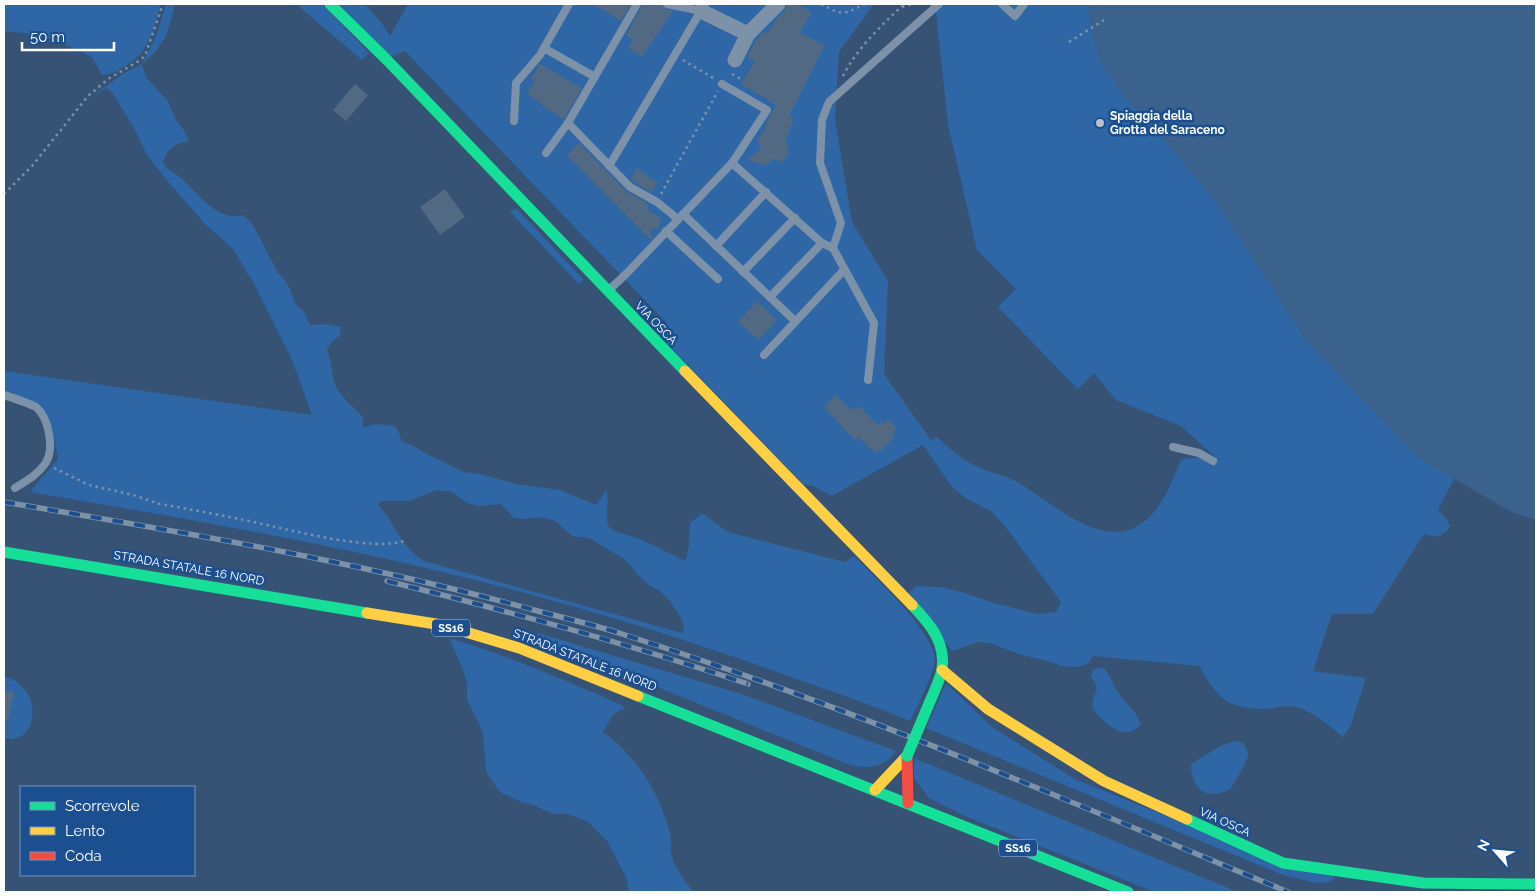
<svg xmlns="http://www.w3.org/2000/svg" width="1540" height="896" viewBox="0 0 1540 896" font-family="Raleway,sans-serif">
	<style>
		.green { fill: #2f66a5; fill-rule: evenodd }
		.water { fill: #3b618d }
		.building { fill: #526984 }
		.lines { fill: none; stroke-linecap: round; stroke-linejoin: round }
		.path { stroke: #7d92a8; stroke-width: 2.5; stroke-dasharray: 2.5 4; stroke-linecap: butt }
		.lane { stroke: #7d92a8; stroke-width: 8 }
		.street { stroke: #7d92a8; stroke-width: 15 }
		.fast { stroke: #16e098; stroke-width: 11 }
		.slow { stroke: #ffcf43; stroke-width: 11 }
		.jam { stroke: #f24e42; stroke-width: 11 }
		.rail-casing { stroke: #7e92a7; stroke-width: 5.5 }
		.rail { stroke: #1b4f8f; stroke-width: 4; stroke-dasharray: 11; stroke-linecap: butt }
		.fast-bridge { stroke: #16e098; stroke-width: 11 }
		.poi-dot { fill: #b9c2ce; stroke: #1b4f8f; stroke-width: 2 }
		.labels { text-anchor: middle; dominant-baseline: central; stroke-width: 5; stroke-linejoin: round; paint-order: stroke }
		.shield { fill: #1b4f8f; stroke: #bbcadd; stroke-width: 1 }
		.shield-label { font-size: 11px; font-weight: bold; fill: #fff }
		.poi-label { font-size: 12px; font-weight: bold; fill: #fff; stroke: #1b4f8f; text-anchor: start }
		.street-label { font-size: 12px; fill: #fff; stroke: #1b4f8f }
	</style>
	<rect width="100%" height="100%" fill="#365274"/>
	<g class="green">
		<path d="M4,4H161C153,31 150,52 124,67C117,71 111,75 102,75L92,57L74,48L41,35L4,31Z"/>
		<path d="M166,4H175C168,32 166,45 142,64L146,77L168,101L177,122L184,130L189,142C176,141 166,151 163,162C166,169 175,173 181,178C198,193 217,222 243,215L250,221C260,236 267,253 276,269C279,275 285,279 288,285C294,295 292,305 303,310L310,325L327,324L341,327L340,335L331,343L327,349C332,362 331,372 335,384C341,398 353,406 363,417V428L376,424L395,426L400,435L401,441L414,446L423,452L464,472L480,474L516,484L560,490L596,505L606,491C611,502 604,513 608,525C611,531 618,532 624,534C646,540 665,551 685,561C691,548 688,536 690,523L702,513L728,532L845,562L854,556C875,578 930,628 935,657C936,670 916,709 910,721C872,705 833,692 794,678C648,625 498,582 345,550C241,528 135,510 30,492L58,459C51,418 48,402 4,392V371L312,415L293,362L253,282L233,249L205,224L164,177L147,155L133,126L113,94L107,88L90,98L124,73L142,64L156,36ZM437,490L452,492L467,503L478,506L501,504L514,518L526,519L538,517L554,520L572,536L589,538L621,557L630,564L636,573L649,585L661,592L670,601L681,618L684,626L682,633L424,561C406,550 399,535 388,517C386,513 381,509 378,504L382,501H409Z"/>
		<path d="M296,4H322L369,53L362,60Z"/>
		<path d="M339,4H365L381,22L390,36L408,4H874L839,52L835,120L852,222L888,281L884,374L931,440L937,437C948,447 962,460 976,466C990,473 1006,475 1019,483C1040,495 1059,512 1080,522C1139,552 1162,509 1181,460C1191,456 1203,460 1215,457L1181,426L1116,400L1094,373L1078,389L998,307L1016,289L977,250L948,124L935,4H1090L1217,203L1382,420L1454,479L1438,510L1446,518L1450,526L1446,532L1438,537L1424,534L1373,614H1332L1313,671L1366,678L1351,725L1343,737C1329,725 1309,708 1290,706C1281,706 1271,709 1262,709C1225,708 1217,697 1199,666L1093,656L1088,664L1079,667L1061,666L1051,662L1019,654L990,643L978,642L954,651L950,649L908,593L916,586L940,587L962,592L994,603L1038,614L1056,612L1061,602L1005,526L991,511L967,499L952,487L923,445L832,496L811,485H804L657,333L667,323L405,51L390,57Z"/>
		<path d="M516,208L584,280L579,284L510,212Z"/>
		<path d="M538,633L742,694L896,751C885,768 868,769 850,765L536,638Z"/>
		<path d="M449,638C510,656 568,681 626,707L613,715L603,732C637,756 660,794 670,833C672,841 670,849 672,856C674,866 687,885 694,892H629L626,877L607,841L587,821L567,814H554L533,805L521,802L500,792L486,772L483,732L467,700V684L463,670Z"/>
		<path d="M1104,668C1112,677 1112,684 1118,692C1125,704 1137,711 1141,724C1136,729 1131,733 1124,732C1112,731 1099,717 1092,708L1093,699L1097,689L1094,681L1091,677L1093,669Z"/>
		<path d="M4,676C46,688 38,747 4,738Z"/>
		<path d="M946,683L992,727L1075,779L1179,821L1335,876L1331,882L1316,883L1283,875L926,728Z"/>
		<path d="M1237,741L1243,743C1245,746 1247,749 1248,753C1248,759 1244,766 1241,771C1238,776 1235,783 1231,788C1228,791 1222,793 1217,794C1198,796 1191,780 1191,764L1224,744Z"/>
		<path d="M914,758L1238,892H1155L965,816L929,798L914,778Z"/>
	</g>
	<path class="water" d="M1088,4H1536V520L1511,512L1417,457L1306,340L1217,203L1168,144L1124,96L1099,58L1089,18Z"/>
	<g class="building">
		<path d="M593,4H631L621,21Z"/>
		<path d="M643,4L662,5L664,8L673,11L642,57L628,48L633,40L626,35Z"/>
		<path d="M787,4H797L812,12L800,33L825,45L789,116L794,119L786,140L789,153L783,162L773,159L766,166L748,160L761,148L757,139L764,132L769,117L776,105L741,84L755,61L747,57L756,40L764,32L768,33L777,18L785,10Z"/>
		<path d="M540,64L582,88L564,119L542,106L543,104L527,94L535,81L531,79Z"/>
		<path d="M355,84L368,95L346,121L333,110Z"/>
		<path d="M579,143L626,191L647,203L648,210L661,218L660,225L658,228L650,230L653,238L651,240L567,155Z"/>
		<path d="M637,168L658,183L651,192L631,180Z"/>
		<path d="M445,189L465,217L440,235L420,207Z"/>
		<path d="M757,301L777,320L759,340L738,322Z"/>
		<path d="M836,395L853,411L859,406L878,425L882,421L884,424L888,419L897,429L893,433L895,435L882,451L880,449L876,453L858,437L855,440L824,407Z"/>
		<path d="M4,690L14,692L8,720H4Z"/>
	</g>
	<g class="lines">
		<g class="path">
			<path d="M821,4C844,16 842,15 865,4"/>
			<path d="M902,7L913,4"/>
			<path d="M1069,42L1104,20"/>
			<path d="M683,60L715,79"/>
			<path d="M732,74L743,80"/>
			<path d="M843,76C857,48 882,25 904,4"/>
			<path d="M4,194L32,166L88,96L108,79L139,61L145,56L163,4"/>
			<path d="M661,194L718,91"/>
			<path d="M54,468L89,485L133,495L160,504C188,509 216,514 244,520C280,527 375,554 406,540"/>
		</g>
		<g class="lane">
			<path d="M667,4L701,11"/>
			<path d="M1002,4L1015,16L1024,4"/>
			<path d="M544,48L595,77"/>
			<path d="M514,121L516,83L540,55L569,4"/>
			<path d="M568,123L630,187L657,202L678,219"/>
			<path d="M546,153L568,123L637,4"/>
			<path d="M732,163L822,243L833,248L874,323L868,380"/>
			<path d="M609,166L705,4"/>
			<path d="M683,214L795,321"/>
			<path d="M666,231L718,279"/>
			<path d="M716,246L766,192"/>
			<path d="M833,248L841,223L820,163L822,120L829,102L939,4"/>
			<path d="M743,272L795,218"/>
			<path d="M608,291L627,273L732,163L767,110L722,84"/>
			<path d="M770,297L822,243"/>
			<path d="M764,355L844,270"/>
			<path d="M4,395C8,396 33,405 36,407C49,418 55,450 45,464C37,475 26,481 15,488"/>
			<path d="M1173,447L1199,453L1213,461"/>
		</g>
		<g class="street">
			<path d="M701,11L748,34"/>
			<path d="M735,60L748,34L778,4"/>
		</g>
		<g class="fast">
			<path d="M330,4L387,60L685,371"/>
			<path d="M4,552L367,613"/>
			<path d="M912,605C930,624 946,642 942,670C940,679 935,690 931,699"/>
			<path d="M638,696L1128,892"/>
			<path d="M1187,819L1283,863L1423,883L1536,884"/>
		</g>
		<g class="slow">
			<path d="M685,371L912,605"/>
			<path d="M367,613L442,625L519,648L638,696"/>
			<path d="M942,670L988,709L1104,781L1187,819"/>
			<path d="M875,790L907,756"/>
		</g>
		<path class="jam" d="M907,756L908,803"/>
		<g class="rail-casing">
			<g id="rail">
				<path d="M4,502C182,532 360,562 534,610C564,618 595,625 625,635C851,707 1069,801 1288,892"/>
				<path d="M387,581C508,611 629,644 748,684"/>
			</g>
		</g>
		<use href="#rail" class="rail"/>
		<path class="fast-bridge" d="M907,756L931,699"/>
	</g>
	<circle class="poi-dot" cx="1100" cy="123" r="5"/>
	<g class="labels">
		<g class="shield">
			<rect x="432" y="619.5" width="38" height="17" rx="4"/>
			<rect x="999" y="839.5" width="38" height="17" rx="4"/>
		</g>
		<g class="shield-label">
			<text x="451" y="628">SS16</text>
			<text x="1018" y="848">SS16</text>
		</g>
		<g class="poi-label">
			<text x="1110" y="116">Spiaggia della<tspan x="1110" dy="14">Grotta del Saraceno</tspan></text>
		</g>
		<g class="street-label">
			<text transform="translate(656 323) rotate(46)">VIA OSCA</text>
			<text transform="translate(189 568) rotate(10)">STRADA STATALE 16 NORD</text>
			<text transform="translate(585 660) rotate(21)">STRADA STATALE 16 NORD</text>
			<text transform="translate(1225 822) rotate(24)">VIA OSCA</text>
		</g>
	</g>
	<rect width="1540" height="896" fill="none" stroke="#ffffff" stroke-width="10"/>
	<rect x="20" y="786" width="175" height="90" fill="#1b4f8f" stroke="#7695bc"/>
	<rect x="30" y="802" width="25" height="8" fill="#16e098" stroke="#7695bc"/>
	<text x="65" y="811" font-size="15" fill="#ffffff">Scorrevole</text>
	<rect x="30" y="827" width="25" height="8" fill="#ffcf43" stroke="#7695bc"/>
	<text x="65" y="836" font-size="15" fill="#ffffff">Lento</text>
	<rect x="30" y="852" width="25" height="8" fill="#f24e42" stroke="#7695bc"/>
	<text x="65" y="861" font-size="15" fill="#ffffff">Coda</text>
	<g transform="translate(1495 851) rotate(297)" stroke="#1b4f8f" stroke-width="4" paint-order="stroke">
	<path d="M0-4L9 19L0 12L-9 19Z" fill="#ffffff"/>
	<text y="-8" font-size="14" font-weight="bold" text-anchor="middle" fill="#ffffff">N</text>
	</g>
	<path d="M22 42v8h92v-8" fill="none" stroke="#ffffff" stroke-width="2.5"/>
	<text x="30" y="42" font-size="15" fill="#ffffff" stroke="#1b4f8f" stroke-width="4" paint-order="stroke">50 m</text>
</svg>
